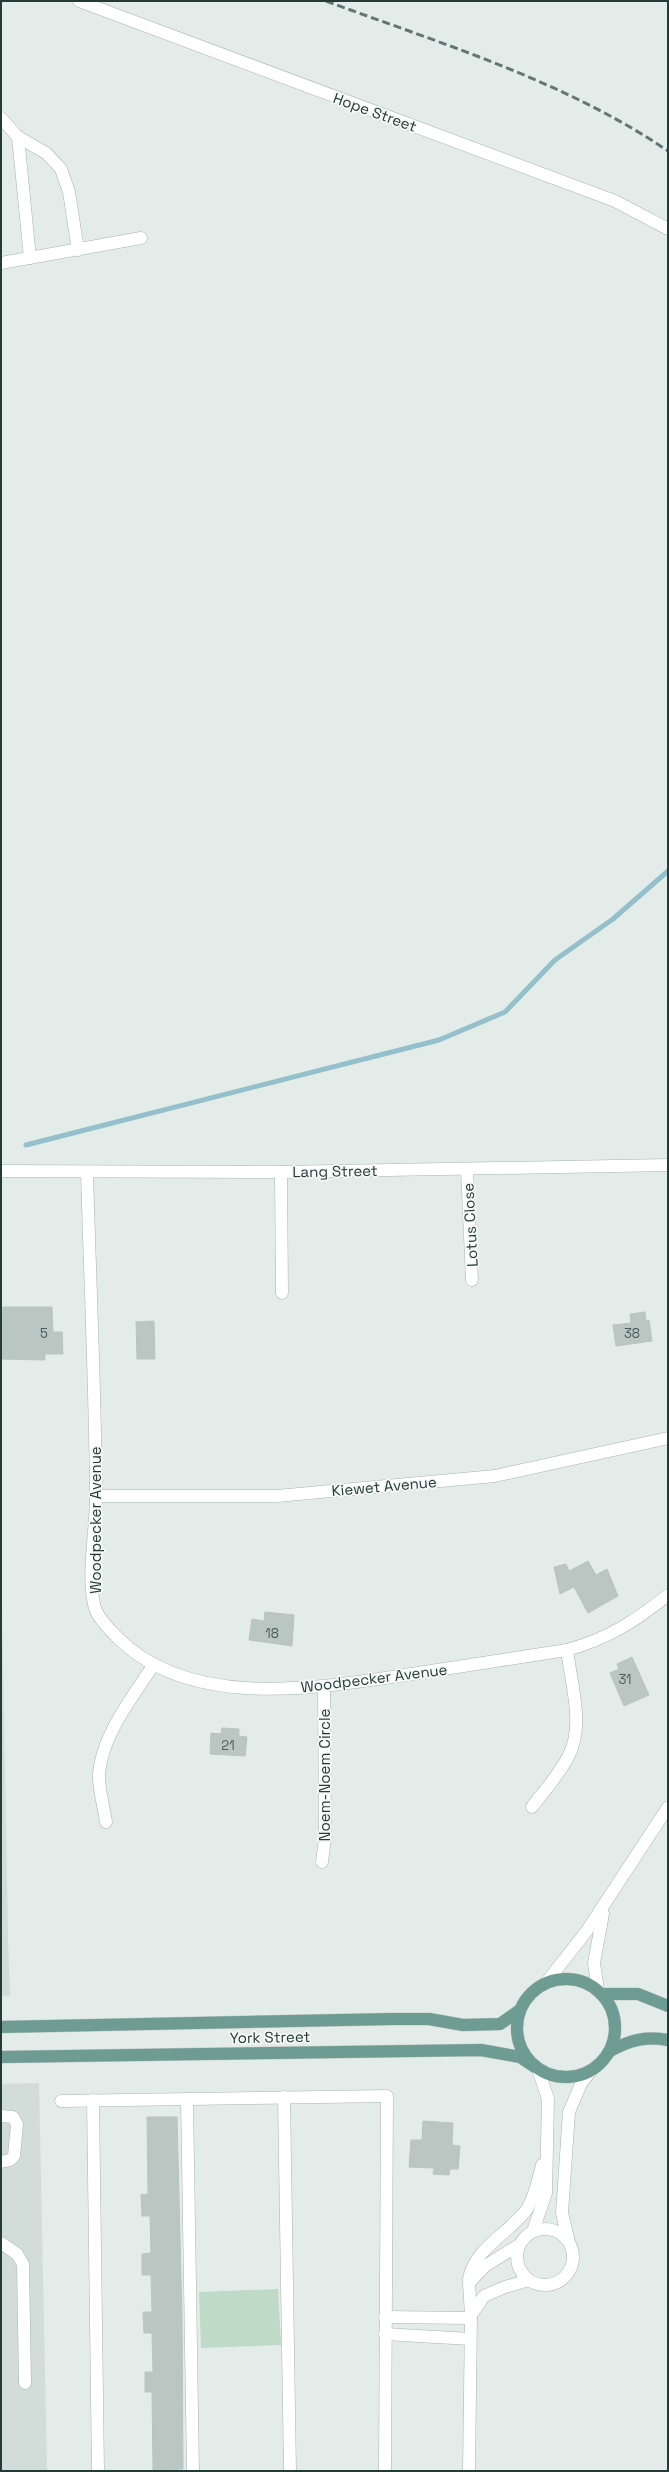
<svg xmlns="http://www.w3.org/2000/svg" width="669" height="2472" viewBox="0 0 669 2472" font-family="'Space Grotesk',sans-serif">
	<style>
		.built { fill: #d2dcd8 }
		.green { fill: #c0dac8 }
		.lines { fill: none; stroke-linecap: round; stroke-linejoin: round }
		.stream { stroke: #93c0ca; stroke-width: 5 }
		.building { fill: #bac6c2; stroke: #b7c5c0 }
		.minor-casing { stroke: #a7b4b0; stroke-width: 13 }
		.major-casing { stroke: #c2c8c7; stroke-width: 13 }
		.minor { stroke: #fff; stroke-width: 12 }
		.major { stroke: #6e9c92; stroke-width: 12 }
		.rail { stroke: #607772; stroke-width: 3; stroke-dasharray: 8 4; stroke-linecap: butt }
		.labels { text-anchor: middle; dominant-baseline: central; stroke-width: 3.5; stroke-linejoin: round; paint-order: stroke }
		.number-label { font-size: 13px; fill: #4a5e59 }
		.street-label { font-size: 15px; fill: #253c36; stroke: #f4f9f7 }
	</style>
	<rect width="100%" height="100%" fill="#e4ece9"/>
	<g class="built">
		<path d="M1,1556L8,1937L10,1996H1Z"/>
		<path d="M39,2083L47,2471H1V2084Z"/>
	</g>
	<path class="green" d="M278,2289L281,2345L201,2348L199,2292Z"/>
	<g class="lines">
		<path class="stream" d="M26,1145L439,1040L505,1012L555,960L613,919L668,871"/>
	</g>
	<g class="building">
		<path d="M3,1307H52L53,1332H62L63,1354H45V1360L1,1359Z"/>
		<path d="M645,1312L646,1321L649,1320L652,1341L616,1346L613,1325L631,1323L630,1314Z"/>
		<path d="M154,1321L155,1359H137L136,1322Z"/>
		<path d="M588,1561L596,1575L607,1569L618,1596L588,1613L574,1587L560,1594L554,1567L566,1564L569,1571Z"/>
		<path d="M265,1612L294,1615L292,1646L249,1640L252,1619L264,1621Z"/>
		<path d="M632,1657L649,1695L624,1706L610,1673L619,1669L617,1664Z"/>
		<path d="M222,1728L239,1729V1736L247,1737L245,1756L210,1754L211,1733L221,1734Z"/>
		<path d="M147,2117H177L182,2315L183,2469L153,2470L152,2392H145V2372H153L152,2333H144L143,2312H152L151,2275H142V2254L151,2253L150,2216H142L141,2195L148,2194Z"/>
		<path d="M423,2121L453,2123L452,2145L460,2146L458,2169H450L449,2175L433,2174L434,2168L409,2167L411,2140H422Z"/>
	</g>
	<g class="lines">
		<g class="minor-casing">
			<g id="minor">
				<path d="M79,1L615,201L668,229"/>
				<path d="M1,118L18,137L46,153L61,169L69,192L78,250"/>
				<path d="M18,137L30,258"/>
				<path d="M1,263L141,238"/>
				<path d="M467,1170L472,1280"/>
				<path d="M1,1171L281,1172L668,1165"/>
				<path d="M87,1172C90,1279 95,1386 96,1493C97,1526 85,1581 96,1611C100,1620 109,1629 116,1636C190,1713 324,1687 418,1673C468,1665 517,1658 567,1650C609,1638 634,1622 668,1595"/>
				<path d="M281,1172L282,1293"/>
				<path d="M96,1496H277L495,1476L668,1438"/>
				<path d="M532,1807C544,1791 559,1775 568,1757C585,1727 571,1683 567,1650"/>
				<path d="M106,1822C104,1807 98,1788 99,1773C103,1733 133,1697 154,1664"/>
				<path d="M322,1862L325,1839L324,1687"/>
				<path d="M545,1984L586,1932L668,1807"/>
				<path d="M598,1990L594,1963L603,1914"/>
				<path d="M284,2097L290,2471"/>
				<path d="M187,2099L193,2471"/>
				<path d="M93,2100L98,2471"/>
				<path d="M61,2101L387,2096L385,2471"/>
				<path d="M1,2116L13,2117L17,2124L14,2156L10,2160L1,2162"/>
				<circle cx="545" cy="2257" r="28"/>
				<path d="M533,2231L546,2193L548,2099L538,2069"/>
				<path d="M568,2238L562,2213L569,2112L581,2084L590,2072"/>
				<path d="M1,2243L17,2254L23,2264L25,2383"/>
				<path d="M469,2279C474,2248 510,2233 527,2209C535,2196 538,2180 542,2165"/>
				<path d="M471,2315L484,2296L505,2287L529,2280"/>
				<path d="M385,2317L471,2318"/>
				<path d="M385,2334L470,2339"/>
				<path d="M469,2471L471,2315L469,2283L485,2266L519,2245"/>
			</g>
		</g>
		<g class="major-casing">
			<g id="major">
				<circle cx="566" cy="2028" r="49"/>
				<path d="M601,1994H638L668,2006"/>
				<path d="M1,2027L392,2019H429L463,2025L500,2024L520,2010"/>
				<path d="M610,2051C630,2040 646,2036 668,2040"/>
				<path d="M1,2057L481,2050L520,2057L535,2067"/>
			</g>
		</g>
		<use href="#minor" class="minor"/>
		<use href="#major" class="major"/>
		<path class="rail" d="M326,1C442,44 565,81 668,151"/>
	</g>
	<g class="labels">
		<g class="number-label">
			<text x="44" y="1333">5</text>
			<text x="632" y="1333">38</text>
			<text x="272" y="1633">18</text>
			<text x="625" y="1679">31</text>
			<text x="228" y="1745">21</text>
		</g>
		<g class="street-label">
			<text transform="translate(375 112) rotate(20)">Hope Street</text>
			<text transform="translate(335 1171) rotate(-1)">Lang Street</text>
			<text transform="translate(470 1225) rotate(-93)">Lotus Close</text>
			<text transform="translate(384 1486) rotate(-5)">Kiewet Avenue</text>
			<text transform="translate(95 1520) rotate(-90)">Woodpecker Avenue</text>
			<text transform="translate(374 1678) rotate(-7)">Woodpecker Avenue</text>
			<text transform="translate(324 1775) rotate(-90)">Noem-Noem Circle</text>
			<text transform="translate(270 2037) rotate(-1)">York Street</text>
		</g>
	</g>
	<rect width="669" height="2472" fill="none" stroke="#253c36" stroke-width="4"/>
</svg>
